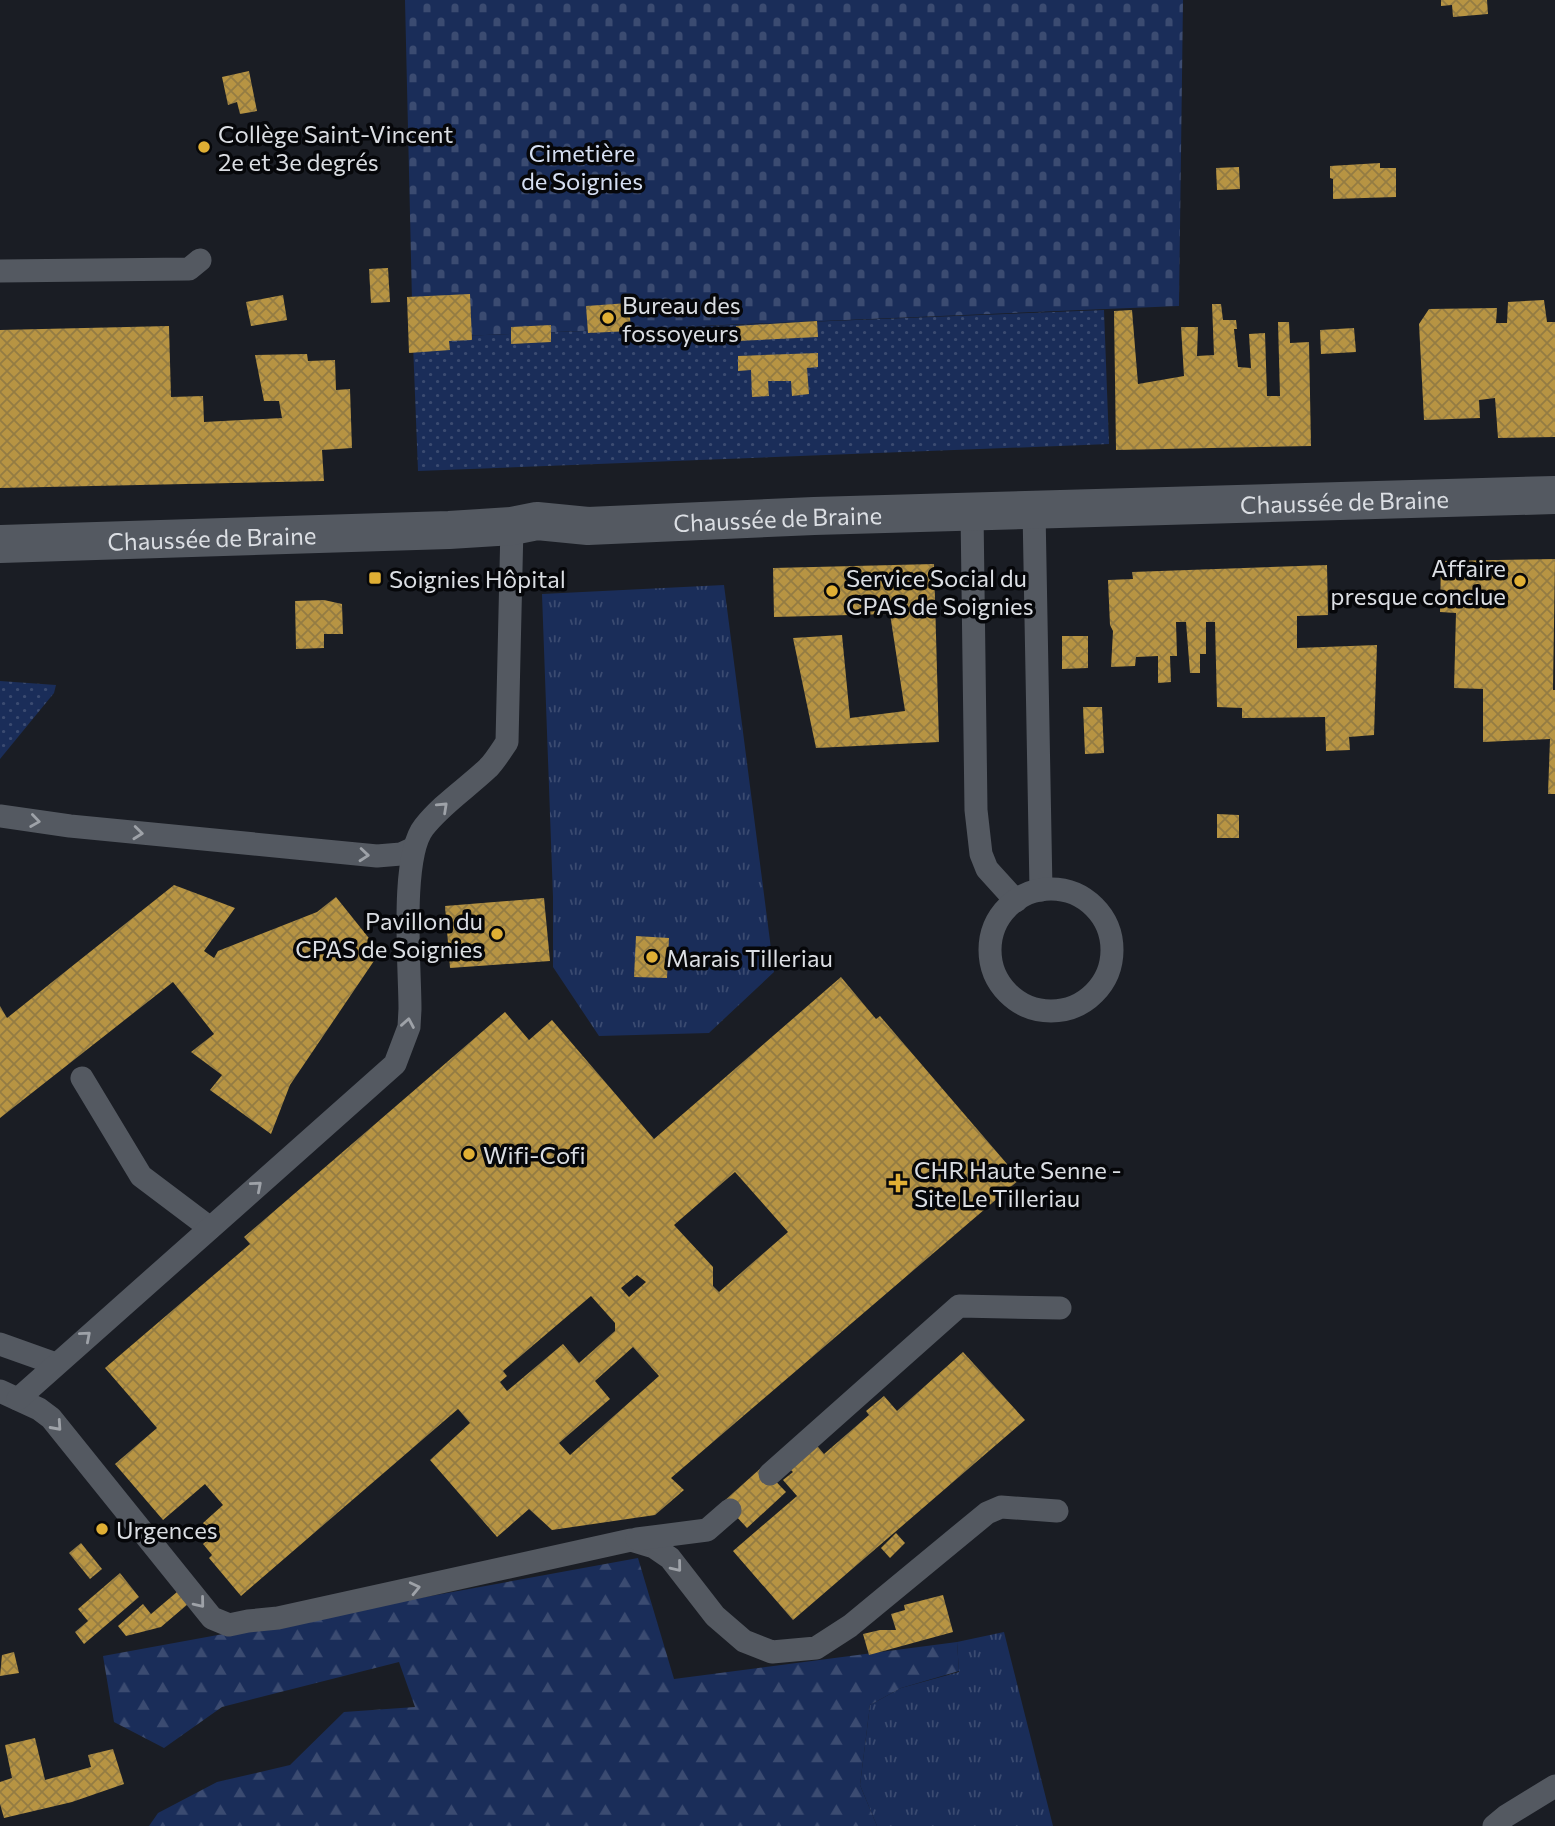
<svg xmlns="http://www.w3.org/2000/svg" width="1555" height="1826" viewBox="0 0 1555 1826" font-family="Commissioner,sans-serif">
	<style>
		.grass { fill: url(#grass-tufts) }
		.forest { fill: url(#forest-firs) }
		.cemetery { fill: url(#cemetery-stones) }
		.park { fill: url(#park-dots) }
		.building { fill: url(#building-cross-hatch); fill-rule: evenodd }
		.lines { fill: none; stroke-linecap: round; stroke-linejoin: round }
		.service { stroke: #545961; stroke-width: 23 }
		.tertiary { stroke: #545961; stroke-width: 38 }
		.oneway { stroke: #9ea2a8 }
		.poi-dot { fill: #e0af34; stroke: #06070a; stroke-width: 2.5 }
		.labels { text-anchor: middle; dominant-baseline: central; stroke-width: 7; stroke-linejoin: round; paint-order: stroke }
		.poi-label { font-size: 24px; fill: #dbdee3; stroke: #06070a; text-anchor: start }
		.park-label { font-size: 24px; fill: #d6dff2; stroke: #06070a }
		.street-label { font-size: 24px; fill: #dbdee3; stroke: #06070a }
	</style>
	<defs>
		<pattern id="grass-tufts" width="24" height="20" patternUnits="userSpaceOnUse" patternTransform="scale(1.75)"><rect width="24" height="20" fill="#1a2d59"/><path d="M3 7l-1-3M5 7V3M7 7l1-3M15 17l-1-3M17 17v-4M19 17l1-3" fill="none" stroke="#3b4b71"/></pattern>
		<pattern id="forest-firs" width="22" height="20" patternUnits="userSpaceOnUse" patternTransform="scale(1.75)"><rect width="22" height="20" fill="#1a2d59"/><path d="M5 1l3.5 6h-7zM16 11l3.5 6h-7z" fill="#3b4b71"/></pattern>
		<pattern id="cemetery-stones" width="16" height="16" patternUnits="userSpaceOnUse" patternTransform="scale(1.75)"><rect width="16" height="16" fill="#1a2d59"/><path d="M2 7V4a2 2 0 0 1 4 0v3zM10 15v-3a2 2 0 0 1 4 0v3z" fill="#3b4b71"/></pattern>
		<pattern id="park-dots" width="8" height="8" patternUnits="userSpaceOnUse" patternTransform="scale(1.75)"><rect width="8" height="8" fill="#1a2d59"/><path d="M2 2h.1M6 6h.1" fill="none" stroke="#3b4b71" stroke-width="1.8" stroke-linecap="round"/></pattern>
		<pattern id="building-cross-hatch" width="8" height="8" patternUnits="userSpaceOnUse" patternTransform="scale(1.75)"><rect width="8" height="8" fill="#b79443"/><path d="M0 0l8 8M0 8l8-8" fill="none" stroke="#947c43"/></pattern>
	</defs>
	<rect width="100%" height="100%" fill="#1a1d24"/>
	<g class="grass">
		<path d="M724,585L774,972L709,1033L599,1036L553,967V897L542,594Z"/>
		<path d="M1004,1632L1053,1826H877L860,1785L870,1705L901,1688L959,1672L957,1642Z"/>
	</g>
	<path class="forest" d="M638,1558L674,1679L957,1642L959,1671L901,1688L870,1705L860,1785L877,1826H149L158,1813L217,1782L290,1765L344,1712L415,1707L399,1662L222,1707L164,1748L114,1722L103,1656Z"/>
	<path class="cemetery" d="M405,0H1183L1179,306L461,336L457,342L413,344Z"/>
	<g class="park">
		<path d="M1104,310L1109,444L418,471L413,344L457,342L460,336Z"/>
		<path d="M0,681L56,685L54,693L0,759Z"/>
	</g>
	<g class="building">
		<path d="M1441,0H1487L1488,14L1453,17L1452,5L1441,6Z"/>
		<path d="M249,71L257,111L240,114L237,102L228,105L222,77Z"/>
		<path d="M1380,163V168H1396V197L1333,199V179L1330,178V166Z"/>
		<path d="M1239,167L1240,189L1217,190L1216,168Z"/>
		<path d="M388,268L390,302L371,303L369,269Z"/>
		<path d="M470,294L472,340L449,341L450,350L409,353L407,297Z"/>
		<path d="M283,295L287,320L251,326L246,302Z"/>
		<path d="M1544,300L1547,322H1555V437L1498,438L1495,398L1479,400L1480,418L1424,420L1419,324L1429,309L1497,308L1496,323H1507L1508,302Z"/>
		<path d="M629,303L631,331L588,333L586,306Z"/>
		<path d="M1212,304H1221L1223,320H1236L1237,329H1234L1238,367L1251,368L1249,334L1265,333L1267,396H1280L1278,322H1289L1290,343L1309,342L1311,446L1116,450L1114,311L1132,310L1138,384L1184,376L1181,327H1198L1197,356L1214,355Z"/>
		<path d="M817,321L818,337L737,341L736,326Z"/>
		<path d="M551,325V342L511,344V327Z"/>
		<path d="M169,326L171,397L203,396L204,422L282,418L279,401H264L255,355L307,354L308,361L335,360L336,390L350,389L352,448L322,450L324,481L0,488V330Z"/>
		<path d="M1354,328L1356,352L1321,354L1320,330Z"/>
		<path d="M818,353V367L807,368L809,394L792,396L791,381H768L769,396L752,397L751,370L738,371V356Z"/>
		<path d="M1555,559L1553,690H1555V794H1548L1550,739L1483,742V689L1454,688L1456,613L1440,612L1441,561Z"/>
		<path d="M934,564L939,742L816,748L793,638L842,635L850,718L905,711L890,614L774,617L773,568Z"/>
		<path d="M1327,565L1328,615L1297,616V648L1377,645L1374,735L1349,737L1350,750L1326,751L1325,717L1242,718V708L1217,707L1215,622H1206V654H1200V673H1190L1186,622H1176L1177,656H1170L1171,682L1158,683V656L1136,657L1135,666L1111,667L1113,631L1110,625L1108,580L1133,579L1132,572Z"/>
		<path d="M324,600L342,604L343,634H324V648L296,649L295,601Z"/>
		<path d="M1062,636H1088V668L1062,669Z"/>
		<path d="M1083,707H1102L1104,753L1085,754Z"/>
		<path d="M1217,814L1239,815V838H1217Z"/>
		<path d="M174,885L235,908L204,951L214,958L218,951L317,912L336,897L380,952L290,1085L271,1134L210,1090L222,1075L191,1052L214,1034L173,982L0,1118V1006L7,1018Z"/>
		<path d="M544,898L550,961L450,968L445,906Z"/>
		<path d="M636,936L669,938L667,978L634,977Z"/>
		<path d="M841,977L876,1019L880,1016L1020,1179L671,1478L684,1490L655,1515L552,1530L529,1509L497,1537L430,1460L470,1423L458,1409L241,1596L209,1558L212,1555L203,1544L212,1535L203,1523L223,1505L205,1484L163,1520L115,1464L157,1428L105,1368L250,1244L244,1237L505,1012L529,1040L552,1020L654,1139ZM735,1172L788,1232L719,1292L713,1286V1267L674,1225ZM637,1275L646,1282L629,1297L621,1288ZM591,1296L615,1323V1331L579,1363L563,1344L507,1391L500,1382L507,1376L503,1371ZM633,1347L659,1376L570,1455L559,1443L610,1399L595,1381Z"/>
		<path d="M963,1352L1025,1420L793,1620L733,1551L797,1496L783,1480L793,1472L786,1465L813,1441L824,1454L869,1415L866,1411L884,1396L897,1411Z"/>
		<path d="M762,1467L786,1492L747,1528L723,1502Z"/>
		<path d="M896,1533L905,1543L890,1558L881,1548Z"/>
		<path d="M81,1543L102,1569L90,1579L69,1553Z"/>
		<path d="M120,1573L139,1597L84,1644L75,1632L88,1621L78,1609Z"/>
		<path d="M177,1592L188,1604L161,1627L126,1636L118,1626L143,1604L151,1614Z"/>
		<path d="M943,1595L953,1632L869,1655L863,1634L880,1630H896L891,1614L905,1610L904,1605Z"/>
		<path d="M14,1652L19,1673L0,1676L2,1655Z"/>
		<path d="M35,1738L45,1780L91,1767L88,1755L113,1749L124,1784L72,1802L4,1818L0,1804V1782L12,1778L5,1745Z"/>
	</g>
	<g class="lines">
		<g class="service">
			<path d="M0,271L189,269L200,260"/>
			<path d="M1034,510L1041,890"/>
			<path d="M972,512L976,810L981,854L987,869L1016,901"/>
			<path d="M0,816L70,826L377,856L401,854L412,849"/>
			<circle cx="1051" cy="950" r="61"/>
			<path d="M82,1078L141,1176L210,1228"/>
			<path d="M0,1344L56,1364"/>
			<path d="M0,1391L39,1409L51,1418L212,1618L229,1625L248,1621L278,1618L631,1540L654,1547L670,1558L715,1616L744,1641L772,1652L816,1648L850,1626L987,1513L1001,1507L1057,1511"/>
			<path d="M18,1399L395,1064L409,1027L410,1009C410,967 400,857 424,827C442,804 467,788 488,768C495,761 501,751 507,742L512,526"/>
			<path d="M770,1474L959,1306L1060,1308"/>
			<path d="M637,1539L707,1530L730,1510"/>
			<path d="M1494,1826L1506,1816L1555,1786"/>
		</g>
		<path class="tertiary" id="s1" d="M0,544L449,530L512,526L537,521L588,526L814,516L1555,495"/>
	</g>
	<defs><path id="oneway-chevron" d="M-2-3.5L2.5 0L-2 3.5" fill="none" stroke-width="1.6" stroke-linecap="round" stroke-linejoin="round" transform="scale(1.75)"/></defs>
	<g class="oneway">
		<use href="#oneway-chevron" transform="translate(443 807) rotate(-43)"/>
		<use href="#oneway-chevron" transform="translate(35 821) rotate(8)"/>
		<use href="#oneway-chevron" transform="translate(138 833) rotate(6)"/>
		<use href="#oneway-chevron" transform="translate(364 855) rotate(5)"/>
		<use href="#oneway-chevron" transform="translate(408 1023) rotate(-80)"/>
		<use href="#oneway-chevron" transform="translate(257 1186) rotate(-41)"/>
		<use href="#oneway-chevron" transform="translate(86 1336) rotate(-41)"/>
		<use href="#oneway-chevron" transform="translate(57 1426) rotate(48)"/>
		<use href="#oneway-chevron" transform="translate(677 1567) rotate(51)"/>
		<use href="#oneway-chevron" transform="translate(415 1588) rotate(-13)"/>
		<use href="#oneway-chevron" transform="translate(200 1603) rotate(51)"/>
	</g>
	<g class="poi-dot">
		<circle cx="204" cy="147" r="7"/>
		<circle cx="608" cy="318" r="7"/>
		<rect x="368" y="571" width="14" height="14" rx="3.5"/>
		<circle cx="1520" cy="581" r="7"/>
		<circle cx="832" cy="591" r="7"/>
		<circle cx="497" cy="934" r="7"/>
		<circle cx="652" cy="957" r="7"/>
		<circle cx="469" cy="1154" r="7"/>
		<path d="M894.5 1172.5h7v7h7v7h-7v7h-7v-7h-7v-7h7z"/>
		<circle cx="102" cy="1529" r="7"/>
	</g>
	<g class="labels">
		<g class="poi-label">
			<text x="218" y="133">Collège Saint-Vincent<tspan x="218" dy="28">2e et 3e degrés</tspan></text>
			<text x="622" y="304">Bureau des<tspan x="622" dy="28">fossoyeurs</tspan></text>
			<text x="1506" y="567" text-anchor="end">Affaire<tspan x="1506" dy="28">presque conclue</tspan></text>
			<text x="846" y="577">Service Social du<tspan x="846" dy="28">CPAS de Soignies</tspan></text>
			<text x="389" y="578">Soignies Hôpital</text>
			<text x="483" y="920" text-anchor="end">Pavillon du<tspan x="483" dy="28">CPAS de Soignies</tspan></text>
			<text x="666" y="957">Marais Tilleriau</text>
			<text x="483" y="1154">Wifi-Cofi</text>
			<text x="914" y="1169">CHR Haute Senne -<tspan x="914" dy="28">Site Le Tilleriau</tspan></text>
			<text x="116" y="1529">Urgences</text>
		</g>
		<g class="park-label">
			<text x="582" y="152">Cimetière<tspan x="582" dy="28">de Soignies</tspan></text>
		</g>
		<g class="street-label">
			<text stroke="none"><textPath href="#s1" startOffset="1346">Chaussée de Braine</textPath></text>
			<text stroke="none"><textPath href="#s1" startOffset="779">Chaussée de Braine</textPath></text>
			<text stroke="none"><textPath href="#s1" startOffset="212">Chaussée de Braine</textPath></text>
		</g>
	</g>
</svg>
